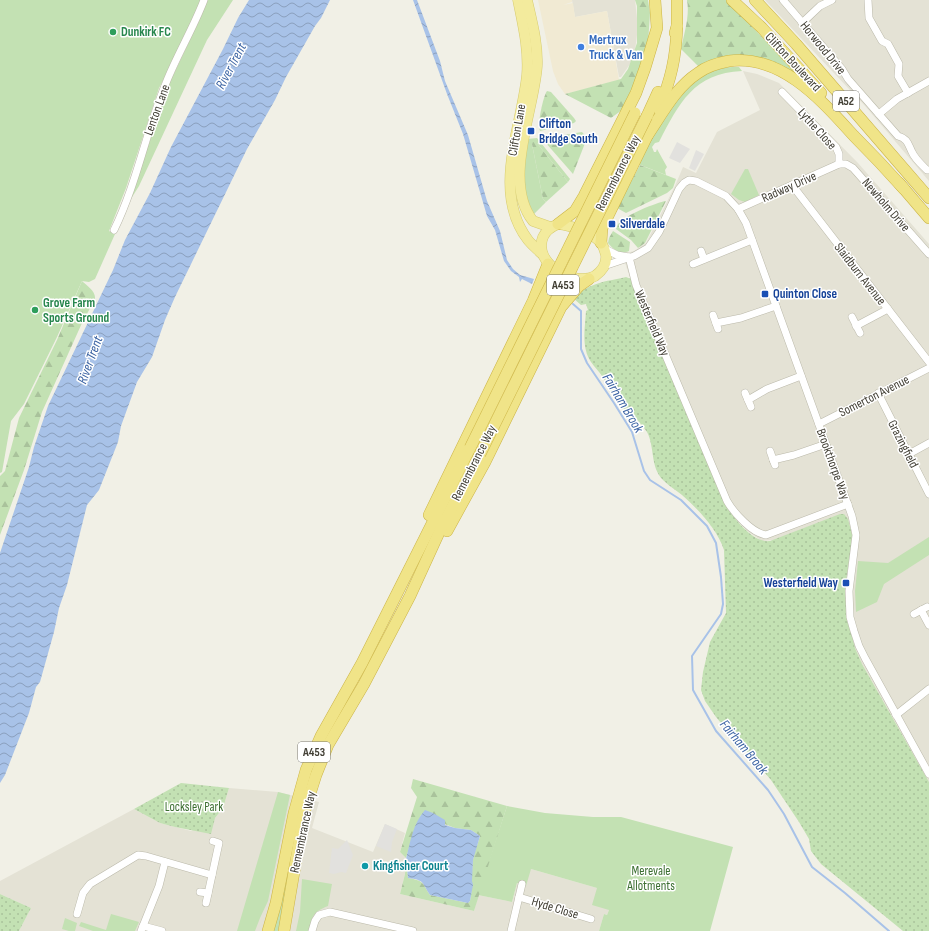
<svg xmlns="http://www.w3.org/2000/svg" width="929" height="931" viewBox="0 0 929 931" font-family="'Sofia Sans Condensed',sans-serif">
	<style>
		.residential { fill: #e4e2d5 }
		.commercial { fill: #f1ead3 }
		.green { fill: #c3e1b3 }
		.forest { fill: url(#forest-firs) }
		.park { fill: url(#park-dots) }
		.parking { fill: #e2e1de }
		.water { fill: url(#water-waves) }
		.lines { fill: none; stroke-linecap: round; stroke-linejoin: round }
		.stream { stroke: #a8c2e8; stroke-width: 2 }
		.minor-casing { stroke: #bbb9aa; stroke-width: 8 }
		.primary-casing { stroke: #d6cb6f; stroke-width: 11 }
		.trunk-casing { stroke: #ccb445; stroke-width: 12 }
		.minor { stroke: #fff; stroke-width: 7 }
		.primary { stroke: #f3eb9d; stroke-width: 10 }
		.trunk { stroke: #f0e488; stroke-width: 11 }
		.trunk-bridge-casing { stroke: #ccb445; stroke-width: 12; stroke-linecap: butt }
		.trunk-bridge { stroke: #f0e488; stroke-width: 11 }
		.leisure-dot { fill: #2e9e5b; stroke: #fff; stroke-width: 1.5 }
		.shop-dot { fill: #3f7fe0; stroke: #fff; stroke-width: 1.5 }
		.transit-dot { fill: #1a4fb4; stroke: #fff; stroke-width: 1.5 }
		.culture-dot { fill: #0f9aa8; stroke: #fff; stroke-width: 1.5 }
		.labels { text-anchor: middle; dominant-baseline: central; stroke-width: 3; stroke-linejoin: round; paint-order: stroke }
		.shield { fill: #fff; stroke: #7b7972; stroke-width: 1 }
		.shield-label { font-size: 12px; font-weight: bold; fill: #434036 }
		.leisure-label { font-size: 13px; font-weight: bold; fill: #27864d; stroke: #fff; text-anchor: start }
		.shop-label { font-size: 13px; font-weight: bold; fill: #366cbe; stroke: #fff; text-anchor: start }
		.street-label { font-size: 13px; fill: #434036; stroke: #fff }
		.transit-label { font-size: 13px; font-weight: bold; fill: #164399; stroke: #fff; text-anchor: start }
		.park-label { font-size: 13px; fill: #3b6e30; stroke: #fff }
		.culture-label { font-size: 13px; font-weight: bold; fill: #0d838f; stroke: #fff; text-anchor: start }
		.water-label { font-size: 14px; font-style: italic; fill: #3b63a3; stroke: #fff }
	</style>
	<defs>
		<pattern id="forest-firs" width="22" height="20" patternUnits="userSpaceOnUse"><rect width="22" height="20" fill="#c3e1b3"/><path d="M5 1l3.5 6h-7zM16 11l3.5 6h-7z" fill="#a9c29b"/></pattern>
		<pattern id="park-dots" width="8" height="8" patternUnits="userSpaceOnUse"><rect width="8" height="8" fill="#c3e1b3"/><path d="M2 2h.1M6 6h.1" fill="none" stroke="#a9c29b" stroke-width="1.8" stroke-linecap="round"/></pattern>
		<pattern id="water-waves" width="16" height="10" patternUnits="userSpaceOnUse"><rect width="16" height="10" fill="#a8c2e8"/><path d="M0 5q4-4 8 0t8 0" fill="none" stroke="#8a9fbd"/></pattern>
	</defs>
	<rect width="100%" height="100%" fill="#f1f0e6"/>
	<g class="residential">
		<path d="M572,0H635L638,27L635,51L630,64L621,77H619L607,11L575,17Z"/>
		<path d="M765,0H929V181L866,107Z"/>
		<path d="M743,71L757,74L779,83L858,163L929,244V782L862,664L855,648L847,614L846,596L845,587L849,561L773,540L762,541L747,531L731,513L728,509L636,295L622,254L634,251L646,243L675,186L683,167L696,173L717,132L760,110Z"/>
		<path d="M229,788L278,792L319,802L312,828L373,852L385,824L405,833L400,852L406,858L405,874L400,894L474,911L478,895L512,902L517,883L531,869L597,888L609,910L607,915L604,914L599,931H19L31,908L0,894V881L134,809L160,823L191,831L215,818L223,808Z"/>
	</g>
	<path class="commercial" d="M538,0H572V2L563,5L573,3L575,17L607,11L619,80L565,94L558,84L553,71Z"/>
	<g class="green">
		<path d="M0,0H201L166,75L159,88L126,188L109,231L115,234L95,279L89,282L82,281L57,337L24,404L11,421L2,472L0,473Z"/>
		<path d="M207,0H233L207,40L139,186L129,202L170,82L199,21Z"/>
		<path d="M739,67L742,71C694,73 679,103 659,142L655,143L652,147L654,152H656L657,149L667,167L665,170L666,175L638,164C657,131 675,87 712,71C720,67 730,67 739,67Z"/>
		<path d="M537,138L570,179L568,182L537,143H533L532,144L543,199L546,202L534,214C517,193 523,163 527,139Z"/>
		<path d="M745,169H748L759,195L745,202L739,200L731,194Z"/>
		<path d="M929,537V555L884,584L877,602L856,612L855,591L858,561L888,563Z"/>
		<path d="M351,693L352,694L327,739L278,931H272L309,777L321,747Z"/>
		<path d="M278,792L290,795L268,901L260,918L255,931H237Z"/>
		<path d="M507,806L545,813L593,817H621L733,847L710,931H599L604,914L607,915L609,910L592,905L597,888L531,869L526,886L517,883L512,902L478,895Z"/>
		<path d="M302,879L332,884L328,906C313,912 312,916 309,931H296L300,912Z"/>
		<path d="M111,914L139,922L135,931H93L79,926L81,922L106,930Z"/>
		<path d="M65,918L77,923L75,931H69L62,929Z"/>
	</g>
	<g class="forest">
		<path d="M635,0H648L650,13L648,44L639,76L622,110L611,118L565,94L621,79L628,69L637,43V6Z"/>
		<path d="M687,0H726L807,83L756,60L699,67L681,49C684,34 690,16 687,0Z"/>
		<path d="M547,91L551,92L574,118L576,121L574,123L540,131C537,124 543,97 547,91Z"/>
		<path d="M582,132L587,138L573,174L545,142L551,137Z"/>
		<path d="M533,142L537,143L568,182L546,202L543,199L532,144Z"/>
		<path d="M640,165L676,179L673,188L667,193L626,213L617,208Z"/>
		<path d="M666,201L645,243L638,248L631,240L616,229C617,227 617,225 619,223C624,216 657,202 666,201Z"/>
		<path d="M613,231L630,242L629,251C619,255 614,250 608,243L609,238Z"/>
		<path d="M82,281C87,286 96,291 95,299L82,323L42,412L24,470L0,535V476L5,471L19,418L57,340Z"/>
		<path d="M413,779L507,806L474,911L400,894L405,874L406,859L409,862L407,868L408,878C425,881 422,883 430,895L468,903L470,901C473,887 471,874 473,860C474,852 478,844 480,836L471,830L455,828L421,815L411,841L406,858L400,852L417,797L411,788Z"/>
	</g>
	<g class="park">
		<path d="M626,277L631,279L636,295L728,509C737,521 753,543 770,541L840,514H844L848,519L853,538L845,587L846,596L847,614L855,648L862,664L929,782V931H903L821,864L811,851L809,839L799,822L771,780L748,753L734,739L716,717L705,701L701,690L703,672L710,642L726,613L724,550C717,529 699,510 682,495C676,490 669,486 663,480C650,467 655,447 647,432C643,426 636,418 631,414C627,410 622,409 619,405C612,396 608,385 602,376C599,371 594,367 591,362C581,347 585,328 586,311L588,310L586,304L581,305L573,298C591,282 604,282 626,277Z"/>
		<path d="M181,783L229,788L223,808L215,818L211,834L175,827L160,823L134,809Z"/>
		<path d="M0,894L31,908L19,931H0Z"/>
	</g>
	<g class="parking">
		<path d="M677,142L690,149L680,163L669,158Z"/>
		<path d="M696,150L704,154L695,171L689,168Z"/>
		<path d="M385,824L397,829L392,842L391,852L376,846Z"/>
		<path d="M347,840L353,855L346,873L341,872L334,874L329,873L332,848L338,849Z"/>
	</g>
	<g class="water">
		<path d="M249,0H330L321,18L315,26L286,77L275,100L247,149L175,297L165,320L152,357L137,382L121,426L118,442L99,490L87,505L67,585L59,608L54,632L40,682L36,687L29,713L5,775L0,783V553L29,467L34,447L48,406L113,270L125,240L150,193L171,147L223,49L238,18Z"/>
		<path d="M413,0H417L440,61L445,81L468,135L487,201L500,231L507,260L513,269L520,275L534,279L532,284L522,279L520,282L519,277L511,271L504,261L495,230L487,216L463,134L447,94Z"/>
		<path d="M425,810L433,813L445,820V825L455,828L471,830L480,836L473,860L472,881L473,885L470,901L468,903L430,895C422,883 425,880 408,878L407,868L409,862L406,859C410,843 413,823 425,810Z"/>
	</g>
	<g class="lines">
		<path class="stream" d="M573,304L581,311V349L587,363L614,403L632,432L644,471L650,480L681,500L707,526L716,543L721,577L723,604L721,614L692,656L693,690L716,731L768,790L784,814L812,867L845,893L889,931"/>
		<g class="minor-casing">
			<g id="minor">
				<path d="M783,0L842,69L848,79L898,136C908,139 908,144 912,152C915,159 922,165 927,170H929"/>
				<path d="M868,0L869,18L882,41L888,44L899,64L898,76L908,93"/>
				<path d="M802,23L820,6L832,0"/>
				<path d="M782,92L836,147L839,154V164"/>
				<path d="M879,114L897,99L929,81"/>
				<path d="M792,185L929,362"/>
				<path d="M738,209L839,164H846L853,168L929,254"/>
				<path d="M114,230C137,183 146,131 166,83C177,55 193,29 204,0"/>
				<path d="M605,249L617,255L629,257"/>
				<path d="M701,251L704,259"/>
				<path d="M629,257L636,285L727,501C734,513 752,533 766,535L848,504"/>
				<path d="M693,264L752,240"/>
				<path d="M604,266L634,256L648,248L659,232L679,189L684,183L689,180L696,181L726,196L738,209L746,223L852,516L856,535L849,591L850,617L854,631L859,646L865,658L929,774"/>
				<path d="M713,315L718,329"/>
				<path d="M852,317L860,333"/>
				<path d="M716,323L741,318L776,306"/>
				<path d="M856,326L888,309"/>
				<path d="M745,393L751,407"/>
				<path d="M878,393L929,494"/>
				<path d="M748,400L767,389L801,376"/>
				<path d="M819,424L929,368"/>
				<path d="M770,451L775,465"/>
				<path d="M909,454L929,443"/>
				<path d="M773,460L794,455L826,444"/>
				<path d="M921,610L929,625"/>
				<path d="M914,614L927,607"/>
				<path d="M896,715L929,689"/>
				<path d="M200,892L208,893"/>
				<path d="M519,897L591,919"/>
				<path d="M206,903L219,843L213,841"/>
				<path d="M77,914L83,893L90,884L138,855L146,856L212,875"/>
				<path d="M143,926L162,931"/>
				<path d="M141,931L159,886L165,862"/>
				<path d="M312,931L315,921L319,915L330,912L413,931"/>
				<path d="M511,931L522,884"/>
			</g>
		</g>
		<g class="primary-casing">
			<g id="primary">
				<path d="M518,0C523,25 529,49 527,75C522,127 491,192 528,240C532,245 537,249 541,253"/>
				<path d="M527,0C532,22 538,44 537,66C534,111 502,182 533,221L550,227"/>
				<path d="M558,224C570,225 595,234 602,244C604,248 605,251 606,255C607,264 602,271 595,276C575,287 532,264 543,237C546,230 551,227 558,224Z"/>
			</g>
		</g>
		<g class="trunk-casing">
			<g id="trunk">
				<path d="M732,0L762,28L821,93"/>
				<path d="M755,0L796,44L929,198"/>
				<path d="M675,33L677,26V0"/>
				<path d="M659,109C671,79 676,58 677,26"/>
				<path d="M647,116L658,92"/>
				<path d="M647,136C662,114 675,88 698,73C707,66 718,63 729,61C782,54 822,101 854,136C871,153 888,171 904,189"/>
				<path d="M899,183L929,218"/>
				<path d="M558,224L575,211L584,196L636,93L645,68L657,28L655,0"/>
				<path d="M601,243L602,228L650,130"/>
				<path d="M429,515L533,301L548,264"/>
				<path d="M447,531L485,462L561,307L579,286L589,279"/>
				<path d="M268,931L276,903L294,813L306,770L321,736L362,663L470,448"/>
				<path d="M284,931L304,813L316,775L328,745L364,684L410,596L442,526L480,454"/>
			</g>
		</g>
		<use href="#minor" class="minor"/>
		<use href="#primary" class="primary"/>
		<use href="#trunk" class="trunk"/>
		<g class="trunk-bridge-casing">
			<g id="trunk-bridge">
				<path d="M470,448L635,113"/>
				<path d="M480,454L647,116"/>
			</g>
		</g>
		<use href="#trunk-bridge" class="trunk-bridge"/>
	</g>
	<g class="leisure-dot">
		<circle cx="113" cy="32" r="4"/>
		<circle cx="35" cy="310" r="4"/>
	</g>
	<circle class="shop-dot" cx="581" cy="47" r="4"/>
	<g class="transit-dot">
		<rect x="527" y="127" width="8" height="8" rx="2"/>
		<rect x="608" y="220" width="8" height="8" rx="2"/>
		<rect x="761" y="290" width="8" height="8" rx="2"/>
		<rect x="842" y="579" width="8" height="8" rx="2"/>
	</g>
	<circle class="culture-dot" cx="365" cy="866" r="4"/>
	<g class="labels">
		<g class="shield">
			<rect x="833" y="91" width="26" height="20" rx="3"/>
			<rect x="547" y="275" width="32" height="20" rx="3"/>
			<rect x="298" y="742" width="32" height="20" rx="3"/>
		</g>
		<g class="shield-label">
			<text x="846" y="101">A52</text>
			<text x="563" y="285">A453</text>
			<text x="314" y="752">A453</text>
		</g>
		<g class="leisure-label">
			<text x="121" y="32">Dunkirk FC</text>
			<text x="43" y="303">Grove Farm<tspan x="43" dy="15">Sports Ground</tspan></text>
		</g>
		<g class="shop-label">
			<text x="589" y="40">Mertrux<tspan x="589" dy="15">Truck &amp; Van</tspan></text>
		</g>
		<g class="street-label">
			<text transform="translate(823 48) rotate(51)">Horwood Drive</text>
			<text transform="translate(793 62) rotate(47)">Clifton Boulevard</text>
			<text transform="translate(157 110) rotate(-70)">Lenton Lane</text>
			<text transform="translate(817 129) rotate(48)">Lythe Close</text>
			<text transform="translate(517 130) rotate(-80)">Clifton Lane</text>
			<text transform="translate(618 173) rotate(-63)">Remembrance Way</text>
			<text transform="translate(789 187) rotate(-24)">Radway Drive</text>
			<text transform="translate(886 205) rotate(49)">Newholm Drive</text>
			<text transform="translate(860 274) rotate(52)">Slaidburn Avenue</text>
			<text transform="translate(652 323) rotate(67)">Westerfield Way</text>
			<text transform="translate(874 396) rotate(-27)">Somerton Avenue</text>
			<text transform="translate(903 444) rotate(63)">Grazingfield</text>
			<text transform="translate(474 463) rotate(-63)">Remembrance Way</text>
			<text transform="translate(833 464) rotate(70)">Brookthorpe Way</text>
			<text transform="translate(303 832) rotate(-78)">Remembrance Way</text>
			<text transform="translate(555 908) rotate(17)">Hyde Close</text>
		</g>
		<g class="transit-label">
			<text x="539" y="124">Clifton<tspan x="539" dy="15">Bridge South</tspan></text>
			<text x="620" y="224">Silverdale</text>
			<text x="773" y="294">Quinton Close</text>
			<text x="838" y="583" text-anchor="end">Westerfield Way</text>
		</g>
		<g class="park-label">
			<text x="194" y="807">Locksley Park</text>
			<text x="651" y="871">Merevale<tspan x="651" dy="15">Allotments</tspan></text>
		</g>
		<g class="culture-label">
			<text x="373" y="866">Kingfisher Court</text>
		</g>
		<g class="water-label">
			<text transform="translate(231 66) rotate(-62)">River Trent</text>
			<text transform="translate(90 360) rotate(-70)">River Trent</text>
			<text transform="translate(623 403) rotate(59)">Fairham Brook</text>
			<text transform="translate(744 747) rotate(50)">Fairham Brook</text>
		</g>
	</g>
</svg>
